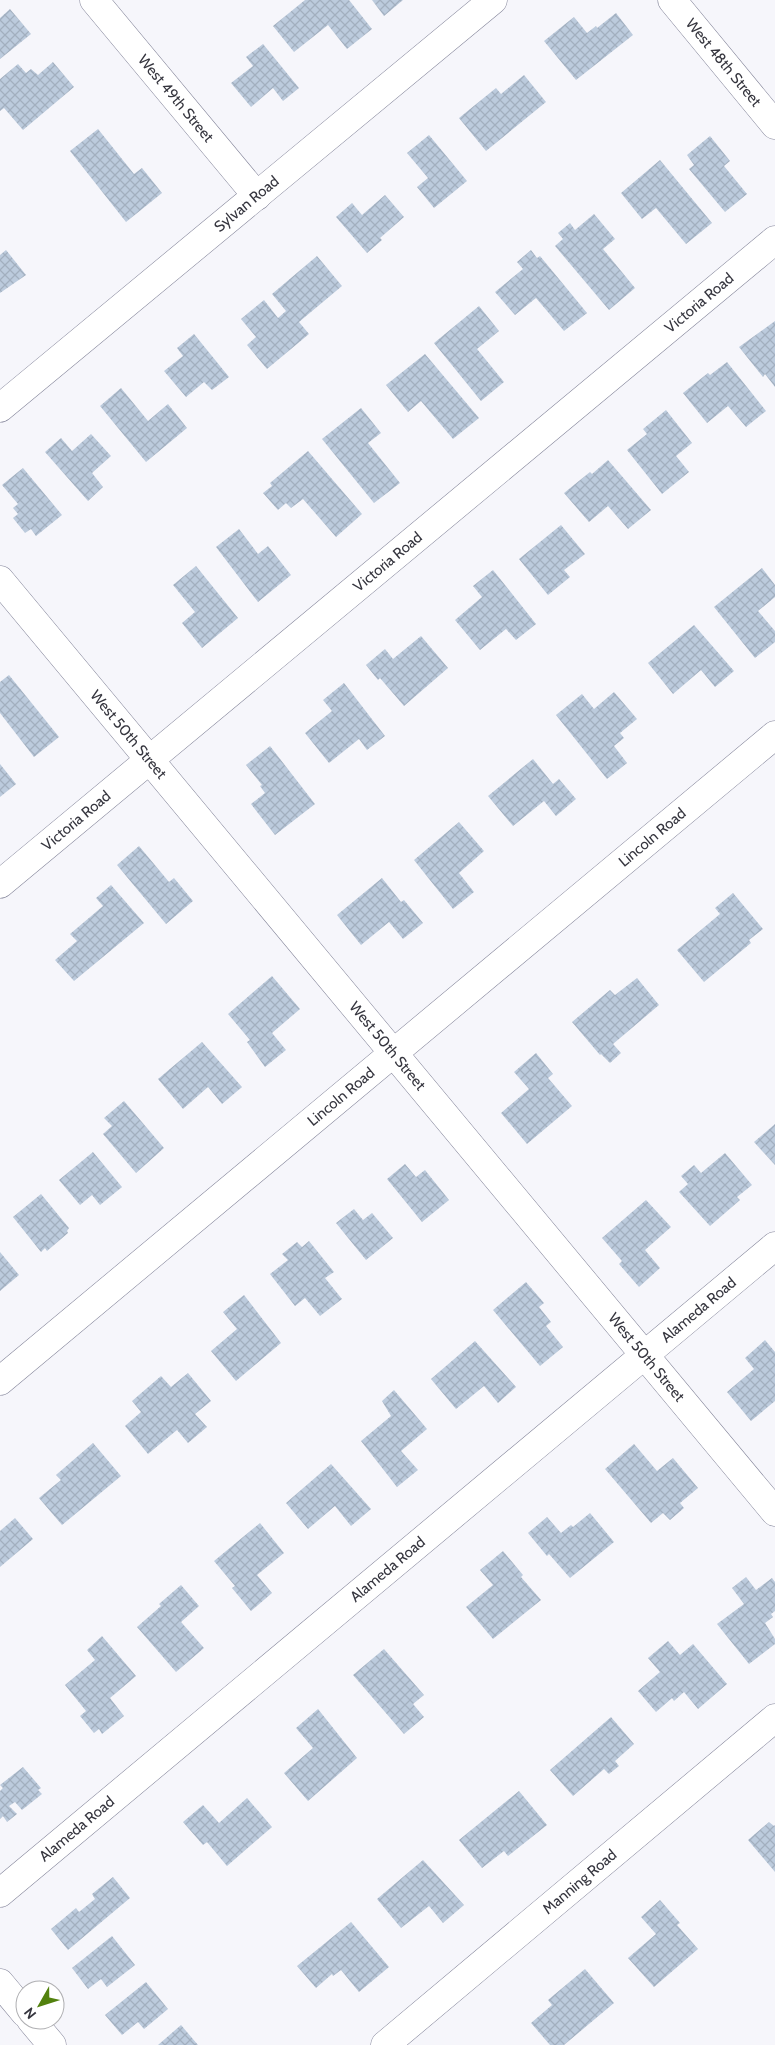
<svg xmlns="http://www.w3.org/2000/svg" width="775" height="2045" viewBox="0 0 775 2045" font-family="Cabin,sans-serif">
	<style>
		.building { fill: url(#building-cross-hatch) }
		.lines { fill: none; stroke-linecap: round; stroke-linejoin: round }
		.street-casing { stroke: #838499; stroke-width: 29 }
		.street { stroke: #fff; stroke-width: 28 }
		.labels { text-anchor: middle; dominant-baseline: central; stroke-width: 4; stroke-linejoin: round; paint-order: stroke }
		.street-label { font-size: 15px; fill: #36363f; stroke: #fff }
	</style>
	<defs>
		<pattern id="building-cross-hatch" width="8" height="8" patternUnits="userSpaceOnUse" patternTransform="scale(1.25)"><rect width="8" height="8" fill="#bccbdd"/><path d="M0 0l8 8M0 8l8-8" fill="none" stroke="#a2afbf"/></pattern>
	</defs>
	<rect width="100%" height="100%" fill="#f6f6fb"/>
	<g class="building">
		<path d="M305,0H349L372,29L347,49L328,25L294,52L273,26Z"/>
		<path d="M372,0H403L384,16Z"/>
		<path d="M10,9L31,34L0,59V18Z"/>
		<path d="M616,13L633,35L576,80L544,41L574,17L587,33L596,26L597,28Z"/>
		<path d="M263,44L299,88L283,101L273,88L251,107L231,83L253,66L246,57Z"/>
		<path d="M53,62L74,87L23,130L4,108L0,111V79L18,64L26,73L31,69L38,75Z"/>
		<path d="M524,75L546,102L486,151L459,118L496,88L501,94Z"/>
		<path d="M98,129L134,174L142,168L162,193L126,222L70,151Z"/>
		<path d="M429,135L467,181L434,208L417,187L428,178L407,153Z"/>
		<path d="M710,136L730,161L724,166L747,194L725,212L689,169L694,165L687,155Z"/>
		<path d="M660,160L712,223L686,244L656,208L642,219L621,193Z"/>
		<path d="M385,195L404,217L380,238L382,240L367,253L336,217L352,203L362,215Z"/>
		<path d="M594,214L615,239L603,249L635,288L609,310L555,246L563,239L558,233L570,223L575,230Z"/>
		<path d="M6,250L26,275L0,293V255Z"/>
		<path d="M531,250L537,258L540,256L587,313L564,331L536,298L515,315L495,292L523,269L517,262Z"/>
		<path d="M317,256L342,286L299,322L309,334L267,369L247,345L256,337L241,319L264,300L278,318L286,311L272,294Z"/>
		<path d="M479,306L499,331L477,349L504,382L481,401L434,343Z"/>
		<path d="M775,321V387L765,374L763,377L739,347Z"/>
		<path d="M194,334L229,377L212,390L204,382L186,397L164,371L183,356L177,348Z"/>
		<path d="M425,354L479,418L453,439L421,401L408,412L386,385Z"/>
		<path d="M727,362L766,411L746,427L728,406L707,423L683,393L708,373L710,375Z"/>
		<path d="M121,388L148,421L168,404L187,428L146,462L100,406Z"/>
		<path d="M361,408L381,433L368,443L400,483L374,503L322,439Z"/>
		<path d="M666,410L692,443L676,456L689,472L662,494L627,450L647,434L643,429Z"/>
		<path d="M91,434L111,456L92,473L103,487L88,501L45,452L61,438L72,451Z"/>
		<path d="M308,451L362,514L336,537L303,499L291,508L286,503L278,510L263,493L272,486L270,483Z"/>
		<path d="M608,460L651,510L628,529L608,506L589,522L564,493L590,472L592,474Z"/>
		<path d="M23,468L62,515L36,536L31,529L25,533L13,518L18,514L13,508L18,504L2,485Z"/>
		<path d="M561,525L585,554L564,570L570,577L548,595L519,559Z"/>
		<path d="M239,529L258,554L268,546L291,575L258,602L216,547Z"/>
		<path d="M196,566L238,618L202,648L182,623L195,612L173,585Z"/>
		<path d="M762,568L775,585V597L758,611L775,631V642L755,658L714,607Z"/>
		<path d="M493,570L536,624L516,640L506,629L480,650L455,620L482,597L473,586Z"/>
		<path d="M694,625L734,671L715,687L701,670L673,694L648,663Z"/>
		<path d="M421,636L448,668L404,706L380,678L378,680L366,665L385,649L393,659Z"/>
		<path d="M9,675L59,737L34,757L0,713V682Z"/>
		<path d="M344,683L385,736L367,750L359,739L329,763L305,733L332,711L323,700Z"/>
		<path d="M614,692L637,719L620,733L624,738L614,746L627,763L607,779L556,715L582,694L594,709Z"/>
		<path d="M270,746L315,804L275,835L251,804L265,793L260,786L262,785L246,765Z"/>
		<path d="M533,759L553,784L559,779L576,799L556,816L544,801L513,826L488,796Z"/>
		<path d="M0,764L16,784L0,797Z"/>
		<path d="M459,822L484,851L459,873L474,892L453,909L414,860Z"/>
		<path d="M139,846L169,882L174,878L193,901L166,924L117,865Z"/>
		<path d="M382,878L401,902L404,900L423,923L403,939L389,922L361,945L337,915Z"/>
		<path d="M111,885L144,923L74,981L55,960L77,941L70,934L103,906L96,898Z"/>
		<path d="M733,893L763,929L749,940L751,943L704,982L677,950L720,914L715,908Z"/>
		<path d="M272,976L300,1009L272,1033L286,1050L265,1067L247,1042L250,1040L228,1014Z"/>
		<path d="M637,978L659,1005L613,1044L621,1053L610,1063L601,1054L600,1055L572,1022L610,990L615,995Z"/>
		<path d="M202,1042L242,1087L222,1104L208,1087L183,1109L158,1079Z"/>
		<path d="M536,1053L553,1074L548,1078L572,1106L527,1144L501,1113L529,1089L514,1072Z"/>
		<path d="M124,1101L164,1148L136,1173L103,1134L112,1126L104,1118Z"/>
		<path d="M775,1124V1165L754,1142Z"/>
		<path d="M93,1152L122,1187L100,1205L92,1195L80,1205L59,1180Z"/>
		<path d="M725,1153L752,1185L737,1197L740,1200L710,1226L679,1192L688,1184L681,1176L694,1165L701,1173Z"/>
		<path d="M405,1164L416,1177L425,1170L449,1200L422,1222L387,1179Z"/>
		<path d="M41,1194L69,1228L67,1231L68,1233L47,1251L45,1248L41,1252L13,1217Z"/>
		<path d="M646,1200L671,1227L645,1250L660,1268L639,1287L619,1264L622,1261L602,1238Z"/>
		<path d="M354,1209L363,1220L372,1213L393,1238L366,1260L336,1223Z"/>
		<path d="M309,1241L334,1272L325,1278L342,1299L320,1316L305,1298L295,1306L270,1274L288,1260L282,1254L297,1242L302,1247Z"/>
		<path d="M0,1252L19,1275L0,1291Z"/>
		<path d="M526,1282L544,1303L539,1307L551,1322L546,1326L563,1347L540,1366L493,1310Z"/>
		<path d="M244,1295L281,1343L236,1381L211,1351L237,1329L223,1312Z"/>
		<path d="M765,1340L775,1352V1401L751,1421L727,1392L754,1369L745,1358Z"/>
		<path d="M475,1341L516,1387L498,1403L484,1386L456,1409L431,1379Z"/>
		<path d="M188,1373L211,1401L195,1414L207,1427L188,1443L177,1430L148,1454L125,1426L141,1412L132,1401L161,1376L171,1387Z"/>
		<path d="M394,1390L427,1429L401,1451L418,1470L397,1487L361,1441L391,1416L382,1401Z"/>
		<path d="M93,1443L121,1476L62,1525L39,1498L61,1480L56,1475Z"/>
		<path d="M634,1444L657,1471L673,1458L698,1488L680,1503L684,1508L670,1520L663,1513L651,1523L605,1469Z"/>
		<path d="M331,1464L371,1509L351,1526L335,1506L308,1529L286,1503Z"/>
		<path d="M590,1513L614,1542L570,1578L549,1554L547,1556L528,1533L547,1517L561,1533L571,1525L573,1527Z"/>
		<path d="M15,1518L33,1539L0,1567V1531Z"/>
		<path d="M260,1523L284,1553L257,1575L272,1593L251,1611L232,1588L235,1586L214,1561Z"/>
		<path d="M503,1551L523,1575L521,1577L541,1600L493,1639L466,1607L493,1585L480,1570Z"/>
		<path d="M746,1577L756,1590L772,1578L775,1582V1611L771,1614L773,1617L765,1623L775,1639V1644L749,1664L717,1624L744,1604L732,1588Z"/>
		<path d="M181,1585L199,1606L181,1622L204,1648L176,1672L137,1627L161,1606L159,1604Z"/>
		<path d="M102,1636L136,1676L110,1698L124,1716L102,1734L99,1729L94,1733L80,1716L86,1711L65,1685L95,1660L87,1650Z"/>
		<path d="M668,1641L680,1655L693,1644L727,1684L698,1709L684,1692L674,1701L672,1698L656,1712L638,1691L660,1672L648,1658Z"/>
		<path d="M384,1649L424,1695L413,1704L424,1717L404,1734L353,1675Z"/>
		<path d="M318,1709L357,1758L308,1801L284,1773L313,1748L296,1728Z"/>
		<path d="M611,1717L634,1744L615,1761L619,1766L609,1774L604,1769L573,1796L550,1770Z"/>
		<path d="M23,1767L41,1788L38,1790L42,1794L22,1810L15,1802L9,1806L17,1814L7,1822L3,1816L0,1819V1791L3,1788L0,1785Z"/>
		<path d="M519,1791L547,1825L508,1856L504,1851L482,1868L459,1840Z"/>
		<path d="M247,1798L272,1827L227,1866L207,1842L203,1845L183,1822L203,1805L219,1823Z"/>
		<path d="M769,1822L774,1826L775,1825V1872L748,1840Z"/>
		<path d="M423,1860L464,1905L443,1923L429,1906L401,1928L377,1899Z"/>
		<path d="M113,1877L130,1898L68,1950L51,1929L76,1908L79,1912L95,1899L92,1894Z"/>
		<path d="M660,1900L680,1923L677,1925L698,1949L654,1987L628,1958L656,1934L641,1917Z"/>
		<path d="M351,1922L389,1967L359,1992L341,1970L333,1976L332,1974L316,1988L297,1966Z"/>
		<path d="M112,1936L135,1965L107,1987L101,1979L88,1989L72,1968Z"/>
		<path d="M585,1969L614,2003L564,2045H550L531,2023L552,2005L548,2000Z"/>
		<path d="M146,1982L168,2009L144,2029L138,2022L122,2035L105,2015Z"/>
		<path d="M181,2025L198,2045H158Z"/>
	</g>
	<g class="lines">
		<g class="street-casing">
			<g id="street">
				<path id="s1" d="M94,0L257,196"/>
				<path id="s2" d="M672,0L775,125"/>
				<path id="s3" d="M0,408L493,0"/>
				<path id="s4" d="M0,580L775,1512"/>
				<path id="s5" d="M0,884L775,240"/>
				<path id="s6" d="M0,1381L775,735"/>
				<path id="s7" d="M0,1893L775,1246"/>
				<path d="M0,1983L25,2013"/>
				<path d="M31,2020L52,2045"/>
				<path id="s8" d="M385,2045L775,1718"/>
			</g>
		</g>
		<use href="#street" class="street"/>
	</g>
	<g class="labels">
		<g class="street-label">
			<text stroke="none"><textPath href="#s2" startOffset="81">West 48th Street</textPath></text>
			<text stroke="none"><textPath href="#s1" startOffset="128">West 49th Street</textPath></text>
			<text stroke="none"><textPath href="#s3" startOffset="320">Sylvan Road</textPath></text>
			<text stroke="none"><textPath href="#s5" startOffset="909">Victoria Road</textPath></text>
			<text stroke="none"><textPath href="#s5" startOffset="504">Victoria Road</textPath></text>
			<text stroke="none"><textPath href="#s4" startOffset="201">West 50th Street</textPath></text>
			<text stroke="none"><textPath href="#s5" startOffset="99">Victoria Road</textPath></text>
			<text stroke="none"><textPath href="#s6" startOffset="849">Lincoln Road</textPath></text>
			<text stroke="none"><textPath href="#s4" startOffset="606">West 50th Street</textPath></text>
			<text stroke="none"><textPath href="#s6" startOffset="444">Lincoln Road</textPath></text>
			<text stroke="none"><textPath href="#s7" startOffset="910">Alameda Road</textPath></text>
			<text stroke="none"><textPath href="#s4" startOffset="1011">West 50th Street</textPath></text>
			<text stroke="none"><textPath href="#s7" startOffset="505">Alameda Road</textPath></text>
			<text stroke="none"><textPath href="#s7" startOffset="100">Alameda Road</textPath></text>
			<text stroke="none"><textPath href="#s8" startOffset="254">Manning Road</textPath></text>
		</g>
	</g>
	<g transform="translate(40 2005) rotate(231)"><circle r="24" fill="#ffffff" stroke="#afafb2"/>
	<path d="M0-4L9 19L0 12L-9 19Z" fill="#52810e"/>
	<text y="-8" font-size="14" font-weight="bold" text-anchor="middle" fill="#36363f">N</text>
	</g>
</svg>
